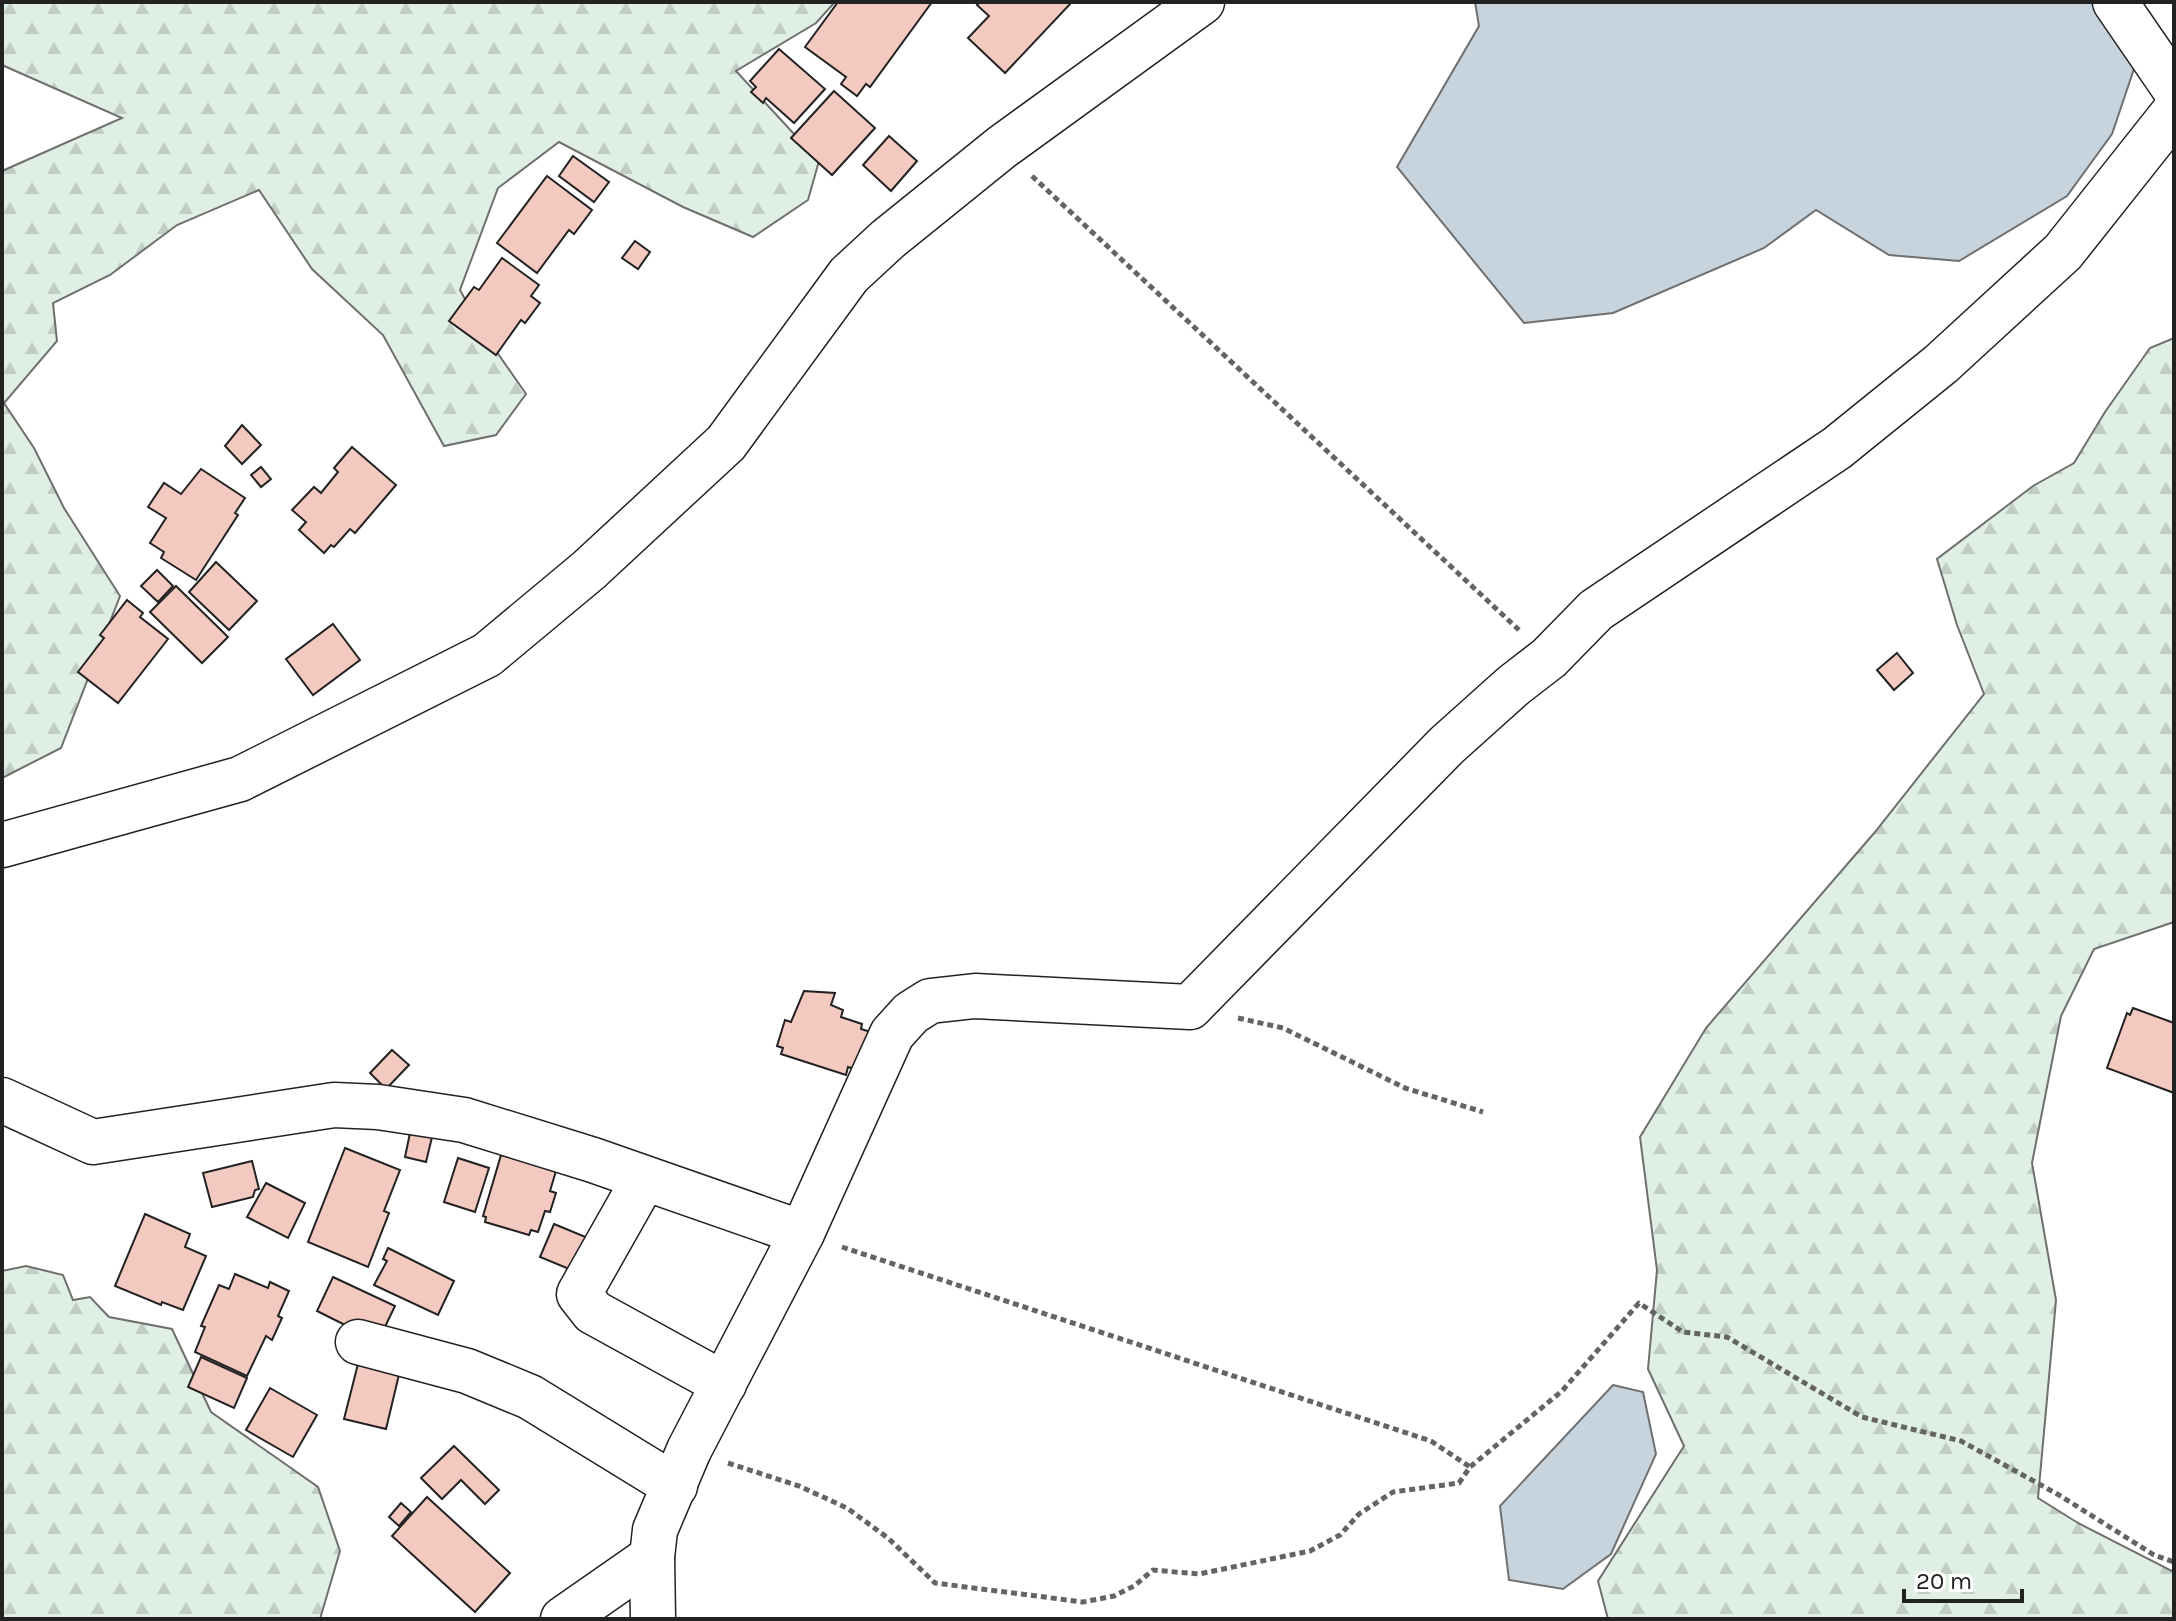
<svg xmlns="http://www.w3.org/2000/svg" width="2176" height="1621" viewBox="0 0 2176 1621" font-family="Karla,sans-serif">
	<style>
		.forest { fill: url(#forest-firs); stroke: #6f6f6f; stroke-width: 2 }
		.water { fill: #c7d3dd; stroke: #6f6f6f; stroke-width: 2 }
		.building { fill: #f3c9c0; stroke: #222; stroke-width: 2 }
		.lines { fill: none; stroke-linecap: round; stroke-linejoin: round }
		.minor-casing { stroke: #222; stroke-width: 47 }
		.path { stroke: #646464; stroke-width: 5; stroke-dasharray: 6 4; stroke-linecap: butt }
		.minor { stroke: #fff; stroke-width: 44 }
	</style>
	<defs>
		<pattern id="forest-firs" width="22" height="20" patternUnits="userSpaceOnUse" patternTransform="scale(2)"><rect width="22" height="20" fill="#e0efe3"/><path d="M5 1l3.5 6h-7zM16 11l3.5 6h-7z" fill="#c0cdc2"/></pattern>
	</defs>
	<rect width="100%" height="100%" fill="#fff"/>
	<g class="forest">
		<path d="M2,2H835L816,23L736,71L819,161L808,200L753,237L683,207L559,142L498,188L460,290L483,332L526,394L496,435L444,446L383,335L312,269L259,190L177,225L110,275L53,303L57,341L4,403L34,448L64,508L120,596L61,748L2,778V171L122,118L2,65Z"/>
		<path d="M2174,338V922L2094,949L2061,1016L2032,1163L2056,1300L2038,1498L2078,1523L2174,1572V1619H1608L1598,1581L1684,1446L1648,1369L1657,1270L1640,1137L1706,1028L1875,832L1984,694L1957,625L1937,559L2033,486L2074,463L2105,412L2150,348Z"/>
		<path d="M26,1266L63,1275L73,1300L90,1297L109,1317L172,1329L211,1412L318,1487L340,1551L320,1619H2V1271Z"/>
	</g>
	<g class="water">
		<path d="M1475,2H2091L2136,63L2112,134L2067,196L1959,261L1889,255L1816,210L1764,248L1613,313L1524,323L1397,167L1479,26Z"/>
		<path d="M1613,1385L1643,1392L1656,1454L1611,1554L1563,1589L1509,1580L1500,1506Z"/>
	</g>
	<g class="building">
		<path d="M838,2H932L870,87L866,84L857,96L841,84L846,77L805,47Z"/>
		<path d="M980,2H1072L1005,73L968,38L989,16L977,5Z"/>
		<path d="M779,49L825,89L794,123L766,98L763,103L751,92L756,87L750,81Z"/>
		<path d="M834,91L875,128L832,175L791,138Z"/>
		<path d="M889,136L917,161L891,191L863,165Z"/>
		<path d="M573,156L609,182L594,202L559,176Z"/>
		<path d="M547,176L592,210L574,234L569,230L537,273L497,243Z"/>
		<path d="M635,241L650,252L638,269L622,258Z"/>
		<path d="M502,258L539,285L531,296L540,303L525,323L521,320L496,355L449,321L474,287L479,290Z"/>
		<path d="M242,425L261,445L242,464L225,446Z"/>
		<path d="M352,447L396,485L355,533L350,529L334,547L331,545L324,553L299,530L306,522L292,510L314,487L321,493L338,472L334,468Z"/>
		<path d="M261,467L271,479L261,487L251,475Z"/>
		<path d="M201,469L245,498L235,513L238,515L196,580L161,558L164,552L150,543L166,518L148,507L164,483L181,494Z"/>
		<path d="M216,562L257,601L229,630L189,592Z"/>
		<path d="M157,570L173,586L158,602L141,586Z"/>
		<path d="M176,586L228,637L202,663L150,612Z"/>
		<path d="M127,600L143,613L140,617L168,639L118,703L78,672L104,638L100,635Z"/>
		<path d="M333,624L360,660L313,695L286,659Z"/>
		<path d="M1897,653L1913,673L1894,690L1877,670Z"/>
		<path d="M804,991L835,993L831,1005L843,1010L841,1017L862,1024L861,1029L878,1034L859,1070L848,1067L846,1075L781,1054L783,1048L777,1046L785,1020L791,1022Z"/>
		<path d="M2133,1008L2174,1023V1093L2107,1068L2127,1013L2130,1015Z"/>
		<path d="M392,1050L409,1065L386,1089L370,1073Z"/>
		<path d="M410,1133L432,1137L426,1162L405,1157Z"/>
		<path d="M345,1148L400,1170L384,1211L389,1213L368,1267L308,1242Z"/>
		<path d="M501,1155L556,1171L550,1191L556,1193L550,1212L545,1211L538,1232L531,1230L529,1235L485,1222L486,1217L483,1216Z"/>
		<path d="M458,1158L489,1168L475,1212L444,1202Z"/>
		<path d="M252,1161L259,1189L255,1190L253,1197L212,1207L203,1173Z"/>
		<path d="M266,1183L305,1203L288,1238L247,1217Z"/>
		<path d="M145,1214L190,1234L185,1247L206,1256L183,1310L162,1302L161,1305L115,1286Z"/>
		<path d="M554,1224L588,1238L574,1271L540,1257Z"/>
		<path d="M388,1248L454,1281L438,1315L374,1285L387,1261L383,1259Z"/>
		<path d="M235,1274L268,1288L270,1282L289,1291L278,1316L282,1318L272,1340L266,1336L247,1376L195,1352L205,1327L201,1326L219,1285L229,1289Z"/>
		<path d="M333,1277L395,1306L381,1335L349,1327L317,1311Z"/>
		<path d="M361,1352L402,1362L386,1429L344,1419Z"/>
		<path d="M201,1357L247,1378L234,1408L188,1387Z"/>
		<path d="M270,1388L317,1415L293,1457L246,1430Z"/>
		<path d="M454,1446L499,1490L485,1504L461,1480L442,1499L421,1478Z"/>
		<path d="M427,1497L510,1573L475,1612L392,1536Z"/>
		<path d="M401,1503L411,1512L399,1526L389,1517Z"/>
	</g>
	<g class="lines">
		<g class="minor-casing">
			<g id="minor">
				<path d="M2115,2L2174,88"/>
				<path d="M2,845L240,779L487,655L589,570L726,443L849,275L888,239L1002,147L1202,2"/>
				<path d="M2,1100L93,1142L334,1105L378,1107L464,1120L593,1160L802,1233"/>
				<path d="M644,1179L579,1294L593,1312L724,1384"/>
				<path d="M358,1342L467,1371L530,1397L675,1486"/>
				<path d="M563,1619L652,1557"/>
				<path d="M653,1619L652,1557L655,1530L689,1450L802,1233L892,1034L911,1013L930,1001L975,996L1190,1007L1447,745L1514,685L1549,658L1596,610L1837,448L1941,364L2063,252L2174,112"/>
			</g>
		</g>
		<g class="path">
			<path d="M1032,176L1519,630"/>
			<path d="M1238,1018L1283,1028L1405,1088L1483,1112"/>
			<path d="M842,1247L1431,1441L1470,1467"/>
			<path d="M728,1463L799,1486L847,1508L888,1538L935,1583L1083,1602L1114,1596L1134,1586L1153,1570L1199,1574L1310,1551L1340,1535L1359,1514L1393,1492L1459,1483L1470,1467L1562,1391L1639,1303L1683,1332L1727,1337L1862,1417L1961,1441L2059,1495L2154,1555L2174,1562"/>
		</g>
		<use href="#minor" class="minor"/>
	</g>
	<rect width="2176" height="1621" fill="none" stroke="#222222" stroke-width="8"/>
	<path d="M1904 1589v12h118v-12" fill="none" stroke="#222222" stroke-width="4"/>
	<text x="1916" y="1589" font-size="24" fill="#222222" stroke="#ffffff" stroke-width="6" paint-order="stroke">20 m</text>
</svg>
